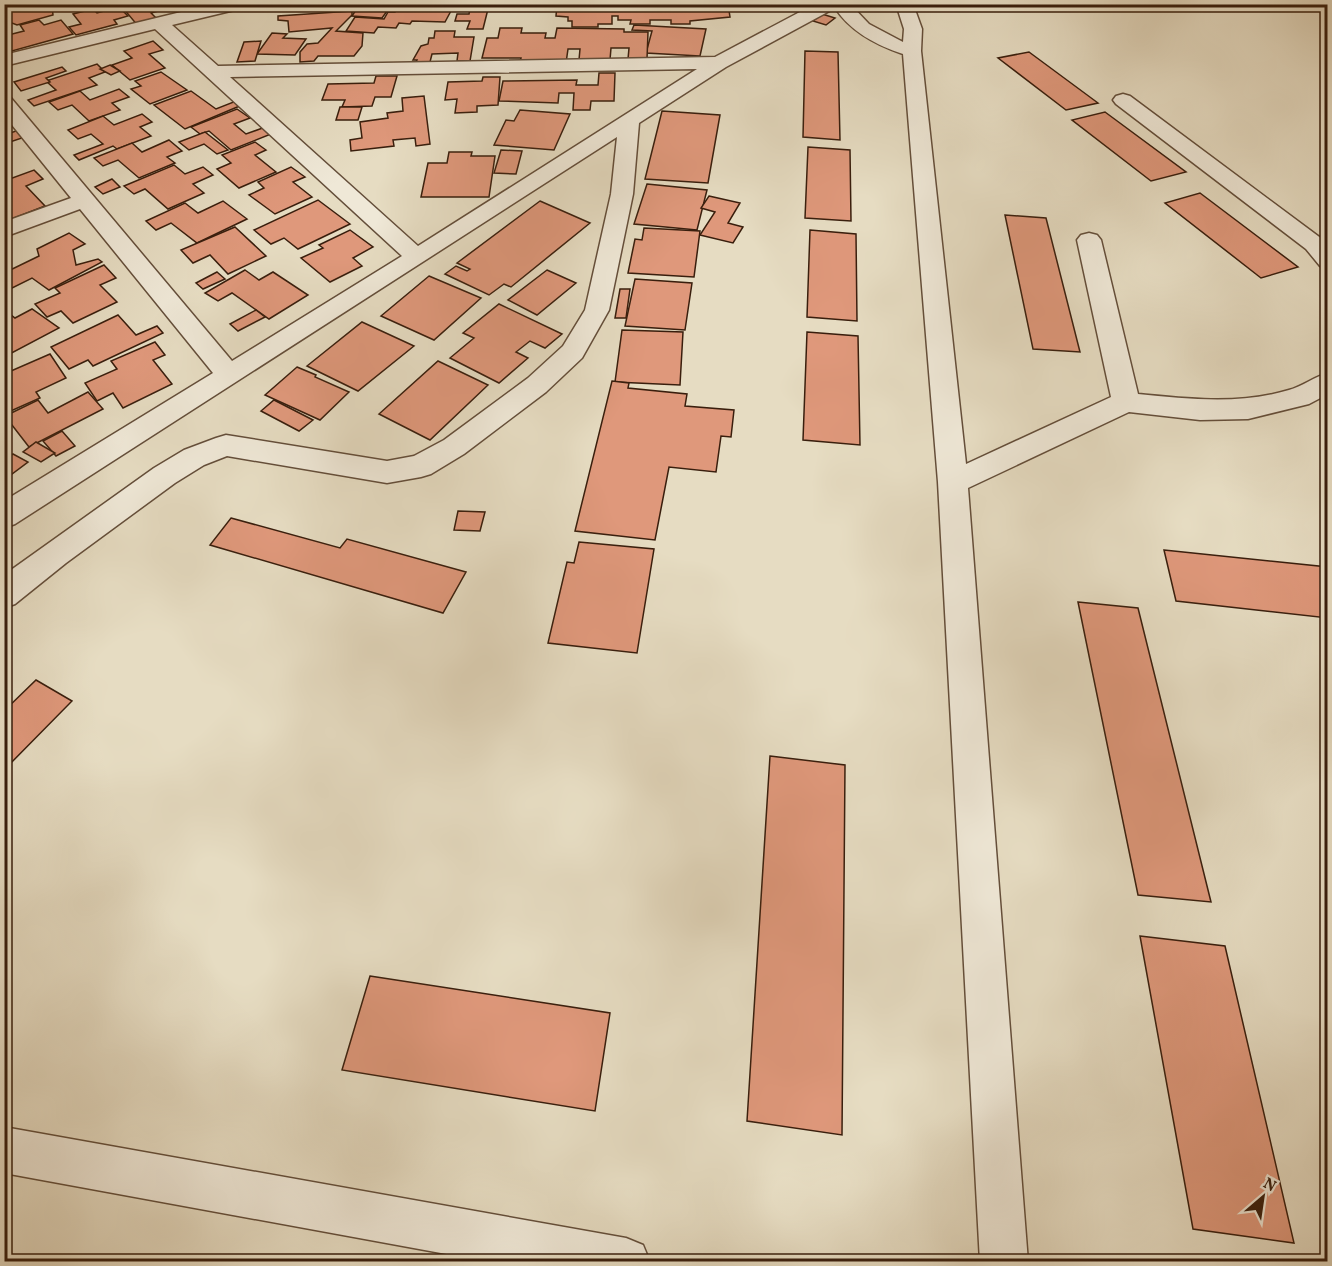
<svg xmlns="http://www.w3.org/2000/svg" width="1332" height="1266" viewBox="0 0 1332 1266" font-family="Vollkorn,serif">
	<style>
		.building { fill: #df987b; stroke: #391e0d; stroke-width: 1.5 }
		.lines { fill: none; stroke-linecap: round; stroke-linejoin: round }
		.minor-casing { stroke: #644e3a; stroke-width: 3 }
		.minor { fill: #efe8d7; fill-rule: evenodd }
	</style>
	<rect width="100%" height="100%" fill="#e6dcc2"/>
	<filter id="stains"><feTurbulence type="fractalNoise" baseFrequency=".00333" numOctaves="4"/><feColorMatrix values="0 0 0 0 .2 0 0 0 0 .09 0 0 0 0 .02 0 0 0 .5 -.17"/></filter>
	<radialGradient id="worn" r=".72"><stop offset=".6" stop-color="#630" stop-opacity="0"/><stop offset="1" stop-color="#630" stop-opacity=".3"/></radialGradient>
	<g class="building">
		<path d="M25,4H59L52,6L53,15L17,25L4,20V5L10,8Z"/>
		<path d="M136,4H186L193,11L180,15L173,7L151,13L158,20L138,26L123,8Z"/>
		<path d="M400,4L452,9L445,22L412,21L410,24L399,23L396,28L378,27L374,33L346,31L355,17L384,19L388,12H395Z"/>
		<path d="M557,4H728L730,17L690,21V24H671V20H650V24H630L631,20H618V16H612V24H598V27H572V21H568V17L556,16Z"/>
		<path d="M359,5L390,7L382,18L352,16Z"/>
		<path d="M119,7L128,16L114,20L117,24L76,35L69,27L81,24L73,14L93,9L97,13Z"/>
		<path d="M470,9H488L483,29H467L470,21H455L457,14H469Z"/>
		<path d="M352,11V15L336,31L363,33L362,46L354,56H318L314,61L300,62V52L307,44L318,43L332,28L289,32L288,21L278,20V16Z"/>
		<path d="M822,14L835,18L826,25L813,21Z"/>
		<path d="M39,20L44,25L61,20L73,34L12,51L4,41V36L24,31L20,25Z"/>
		<path d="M634,25L706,29L700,56L646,53L652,31L632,30Z"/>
		<path d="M500,28H522L521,33H546L545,38H555L557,28L624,29V32H648L647,59H628L629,48H611L610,60H579L580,49H568L566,63H520L521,58H482L487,38H498Z"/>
		<path d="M435,31H455L454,37H474L470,61H457L458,53L432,54L430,62H416L417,60H413L421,46L428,44L429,38H434Z"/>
		<path d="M272,33L287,34L283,38L306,39L295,55L257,54Z"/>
		<path d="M153,41L163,50L149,54L165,68L130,80L112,65L132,58L124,51Z"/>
		<path d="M261,41L255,61L237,62L244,42Z"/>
		<path d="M805,51L838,52L840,140L803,137Z"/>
		<path d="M1029,52L1098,103L1066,110L998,58Z"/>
		<path d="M97,64L105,72L89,78L97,85L34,106L28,100L56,90L46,81Z"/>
		<path d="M110,65L120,71L111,75L100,69Z"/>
		<path d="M62,67L66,71L46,78L50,82L21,91L14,82Z"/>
		<path d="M161,72L187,90L150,104L131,89L141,86L135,81Z"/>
		<path d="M599,73H615L614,101H591L590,110H573L574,93H559L558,103L499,101L503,81L577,80L576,85H598Z"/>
		<path d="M376,76H397L391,97H375L372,106L342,107L345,100H322L328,84L374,83Z"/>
		<path d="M483,77H500L498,105L477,106V112L455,113L457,99L445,100L448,82L482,81Z"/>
		<path d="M119,89L129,97L112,103L120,110L89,121L72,105L58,110L49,102L80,91L90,100Z"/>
		<path d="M191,91L216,109L236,101L242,105L185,129L154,105Z"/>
		<path d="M424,96L430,144L416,146L415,138L393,140L394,146L351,151L350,140L362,138L360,122L388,118L387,113L403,111L402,98Z"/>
		<path d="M340,107H362L358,120H336Z"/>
		<path d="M237,109L250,118L234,124L246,134L268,126L276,132L231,150L209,131L200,134L191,127Z"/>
		<path d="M520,110L570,114L554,150L494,145L506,120L514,121Z"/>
		<path d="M662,111L720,115L708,183L645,179Z"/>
		<path d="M1105,112L1186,172L1151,181L1072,120Z"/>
		<path d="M142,114L152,122L140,127L151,136L117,149L113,146L79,160L74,155L103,144L91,134L78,139L68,130L103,116L114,125Z"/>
		<path d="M22,129L28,136L4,144V135Z"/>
		<path d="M205,132L228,150L217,154L204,144L189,150L179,142Z"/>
		<path d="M169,140L182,151L167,157L175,163L139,178L118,160L103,166L94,158L132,143L142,152Z"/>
		<path d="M255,142L266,150L255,155L276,172L239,188L217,169L231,163L222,155Z"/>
		<path d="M808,147L850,150L851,221L805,218Z"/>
		<path d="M501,150L522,151L516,174L494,173Z"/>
		<path d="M449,152H472L471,156H495L489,197H421L428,163H447Z"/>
		<path d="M174,165L185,174L203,167L213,175L193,184L204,193L168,209L145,189L134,194L124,186Z"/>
		<path d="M291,167L305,177L293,182L312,197L275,214L249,195L264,188L258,182Z"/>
		<path d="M34,170L43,179L26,186L45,206L4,222V181Z"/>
		<path d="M112,179L120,187L103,194L95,187Z"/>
		<path d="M647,184L707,190L697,230L634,224Z"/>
		<path d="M1200,193L1298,267L1261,278L1165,203Z"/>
		<path d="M709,196L740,203L728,223L743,227L733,243L700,235L715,212L701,208Z"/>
		<path d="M318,200L350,224L298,249L284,238L271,244L254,230Z"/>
		<path d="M223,201L247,219L197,243L171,223L156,230L146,221L185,203L198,213Z"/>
		<path d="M540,201L590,223L511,287L504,284L489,295L445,274L456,266L467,271L470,269L457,263Z"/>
		<path d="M1005,215L1046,218L1080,352L1033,349Z"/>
		<path d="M235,227L266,256L228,274L210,255L193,263L181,250Z"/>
		<path d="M644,228L700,231L694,277L628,273L635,239L642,240Z"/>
		<path d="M350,230L373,247L353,258L362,266L330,282L301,258L323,248L319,245Z"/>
		<path d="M810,230L856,234L857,321L807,317Z"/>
		<path d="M69,233L85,244L73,250L76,265L98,259L102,262L49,290L32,278L4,292V273L39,256L37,249Z"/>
		<path d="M104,265L116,278L100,285L117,302L73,323L61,311L47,317L35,304L60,293L55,288Z"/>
		<path d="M245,270L259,280L273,272L308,295L269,319L232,293L218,301L205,293Z"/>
		<path d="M547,270L576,283L537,315L508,300Z"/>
		<path d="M217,272L225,279L203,289L196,283Z"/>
		<path d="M429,276L481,298L434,340L381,316Z"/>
		<path d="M635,279L692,283L685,330L625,326Z"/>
		<path d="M620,289H630L626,318H615Z"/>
		<path d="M499,304L562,334L545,348L530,341L516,352L528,358L499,383L450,358L474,338L463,333Z"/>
		<path d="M4,305L5,310L15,318L32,309L59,328L4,357Z"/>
		<path d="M256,310L265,317L238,331L230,324Z"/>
		<path d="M118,315L136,335L157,326L163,333L93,366L88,360L69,369L51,347Z"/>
		<path d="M362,322L414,346L358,391L307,366Z"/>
		<path d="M622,330L683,332L680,385L615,382Z"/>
		<path d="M807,332L858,336L860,445L803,440Z"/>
		<path d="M155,342L165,355L153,360L172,384L123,408L113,393L97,401L85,383L117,369L111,361Z"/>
		<path d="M50,354L66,378L36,392L40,398L4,414V403L10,401L4,393V374Z"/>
		<path d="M438,361L488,385L430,440L379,414Z"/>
		<path d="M297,367L316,375L315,377L349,392L320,420L265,395Z"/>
		<path d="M612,381L629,383L628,388L687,394L685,406L734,410L731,437L721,436L716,472L669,467L655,540L575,531Z"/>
		<path d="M88,392L103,409L29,447L5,416L38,400L48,413Z"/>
		<path d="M274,400L313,420L299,431L261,411Z"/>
		<path d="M62,431L75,446L56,456L43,441Z"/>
		<path d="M36,442L55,453L41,462L23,452Z"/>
		<path d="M13,454L28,462L4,480V461Z"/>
		<path d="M458,511L485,512L480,531L454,530Z"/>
		<path d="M231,518L340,548L347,539L466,572L443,613L210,545Z"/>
		<path d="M579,542L654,549L637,653L548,643L567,562L574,563Z"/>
		<path d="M1164,550L1328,567V618L1176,601Z"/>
		<path d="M1078,602L1138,608L1211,902L1138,895Z"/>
		<path d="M36,680L72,701L4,770V711Z"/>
		<path d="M770,756L845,765L842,1135L747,1121Z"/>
		<path d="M1140,936L1225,946L1294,1243L1193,1229Z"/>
		<path d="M370,976L610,1013L595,1111L342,1070Z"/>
	</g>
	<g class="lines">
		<g class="minor-casing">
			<g id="minor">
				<path d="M214,4H245L243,8L172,25L218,66L715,57L815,4H850L869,24L903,42L904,29L896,4H913L922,29L921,51L966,464L1111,397L1077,240L1081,235L1089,233L1097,235L1101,240L1138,394C1189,399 1239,405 1289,390C1303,386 1314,377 1328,373V394L1309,404L1248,419L1200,420L1129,412L968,488L1028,1262H980L938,482L903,54C876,45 851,32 835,8L726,67L639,123L633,194L609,310L582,358L546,392L464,454L431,474L421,477L387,483L227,456L204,465L175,483L66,563L15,604L4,608V575L154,468L184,450L216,438L226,435L387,461L414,456L444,440L528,378L563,346L585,310L611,194L617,137L15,524L4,528V501L213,373L80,209L4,237V222L71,198L4,115V96L11,98L232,361L402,256L155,29L4,66V55ZM697,69L418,246L230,77Z"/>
				<path d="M1123,94L1130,96L1322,239L1328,245V268L1320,266L1306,249L1116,104L1113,100L1116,96Z"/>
				<path d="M4,1127L626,1238L643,1245L650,1262H490L4,1173Z"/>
			</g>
		</g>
		<use href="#minor" class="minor"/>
	</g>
	<rect width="1332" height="1266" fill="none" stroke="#e6dcc2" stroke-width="24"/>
	<rect x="6" y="6" width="1320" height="1254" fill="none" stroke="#391e0d" stroke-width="3"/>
	<rect x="12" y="12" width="1308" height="1242" fill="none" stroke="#391e0d" stroke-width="1.5"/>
	<g transform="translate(1263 1197) rotate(29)" stroke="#efe8d7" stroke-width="4.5" paint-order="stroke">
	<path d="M0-4.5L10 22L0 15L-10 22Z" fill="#391e0d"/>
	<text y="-9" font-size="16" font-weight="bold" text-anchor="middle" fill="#391e0d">N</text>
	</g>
	<rect width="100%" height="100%" filter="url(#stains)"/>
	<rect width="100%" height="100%" fill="url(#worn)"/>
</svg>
